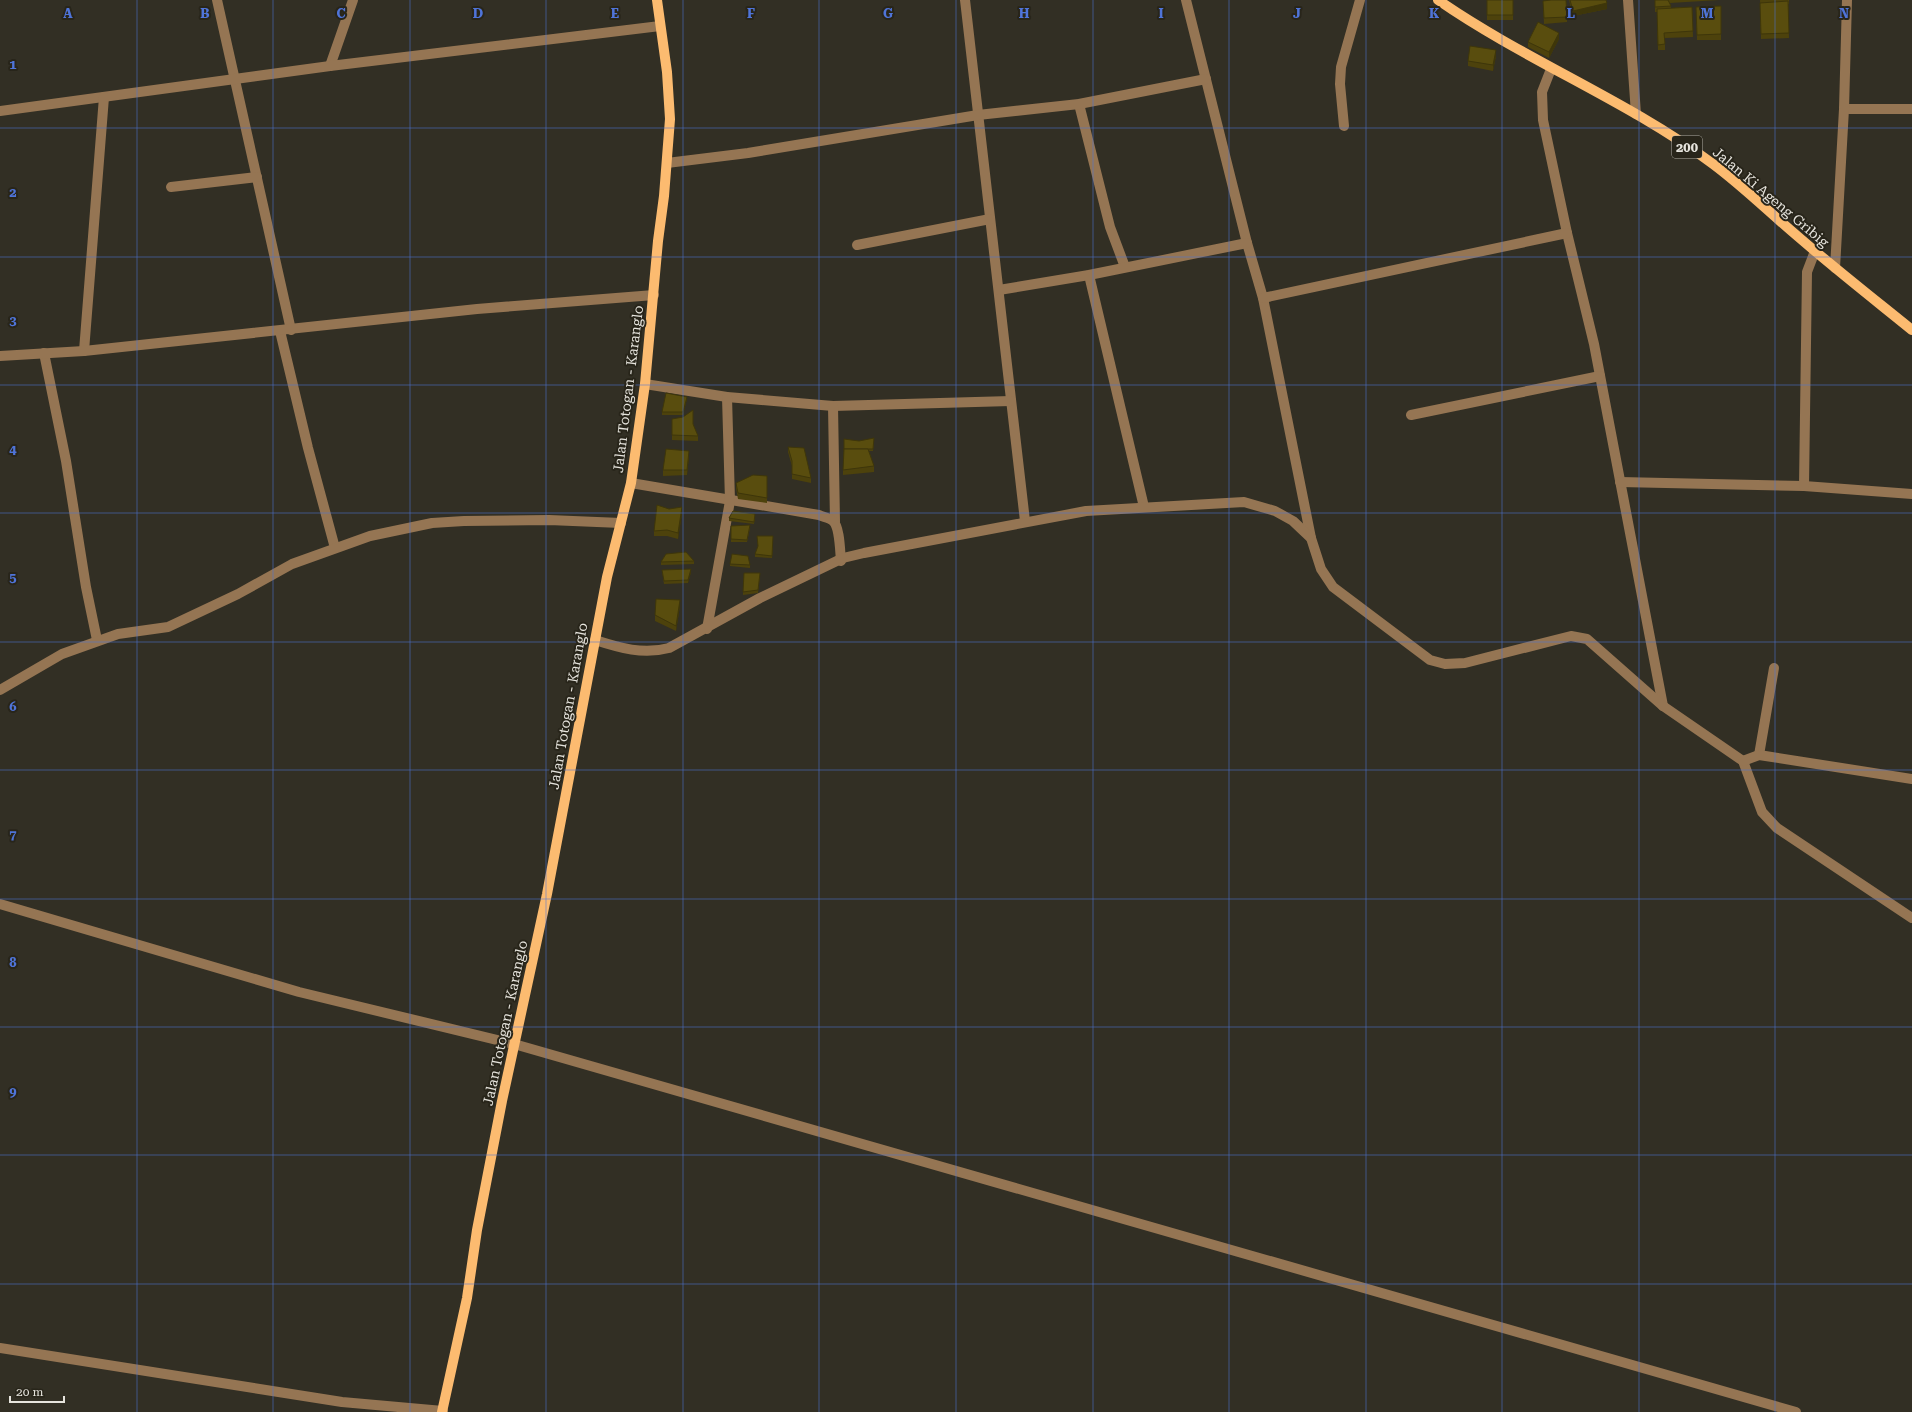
<svg xmlns="http://www.w3.org/2000/svg" width="1912" height="1412" viewBox="0 0 1912 1412" font-family="'Roboto Serif',serif">
	<style>
		.lines { fill: none; stroke-linecap: round; stroke-linejoin: round }
		.minor { stroke: #957553; stroke-width: 10 }
		.major { stroke: #fcbb70; stroke-width: 10 }
		.wall { fill: #4d420c }
		.shaded-wall { fill: #3e360a }
		.building { fill: #594d0e; stroke: #3e360a }
		.grid { fill: none; stroke: #4f74d9; stroke-width: 1; stroke-opacity: 0.55 }
		.labels { text-anchor: middle; dominant-baseline: central; stroke-width: 4; stroke-linejoin: round; paint-order: stroke }
		.shield { fill: #28251a; stroke: #adaba2; stroke-width: 1 }
		.shield-label { font-size: 13px; font-weight: bold; fill: #e6e4dd }
		.street-label { font-size: 14px; fill: #e6e4dd; stroke: #28251a }
		.grid-label { font-size: 13px; text-anchor: middle; font-weight: bold; fill: #4f74d9; stroke: #28251a; stroke-width: 4; stroke-linejoin: round; paint-order: stroke }
	</style>
	<rect width="100%" height="100%" fill="#322f24"/>
	<g class="lines">
		<g class="minor">
			<path d="M217,0L291,330"/>
			<path d="M965,0L1025,521"/>
			<path d="M1186,0L1247,243L1263,298L1311,538"/>
			<path d="M1628,0L1636,114"/>
			<path d="M330,66L353,0"/>
			<path d="M1551,69L1542,92L1543,120L1567,233L1594,344L1663,706"/>
			<path d="M1079,104L1110,227L1125,267"/>
			<path d="M1844,109H1912"/>
			<path d="M0,111L330,66L660,26"/>
			<path d="M1344,126L1340,84L1341,67L1360,0"/>
			<path d="M667,163L748,153L978,115L1079,104L1206,79"/>
			<path d="M171,187L257,177"/>
			<path d="M857,245L990,219"/>
			<path d="M1835,268L1844,109L1847,0"/>
			<path d="M1089,275L1144,507"/>
			<path d="M999,290L1089,275L1247,243"/>
			<path d="M1263,298L1567,233"/>
			<path d="M280,331L308,448L335,548"/>
			<path d="M84,351L104,97"/>
			<path d="M44,353L66,461L86,587L97,640"/>
			<path d="M0,356L84,351L477,309L654,295"/>
			<path d="M645,384L727,397L833,406L1011,401"/>
			<path d="M833,406L835,522"/>
			<path d="M1411,415L1600,376"/>
			<path d="M1620,482L1804,486L1912,494"/>
			<path d="M631,483L819,515C823,517 830,518 833,521C840,527 840,552 841,561"/>
			<path d="M1804,486L1807,272L1815,251"/>
			<path d="M707,629L730,501L727,397"/>
			<path d="M595,640C620,648 643,655 669,648L760,598L843,558L864,553L1086,511L1244,502L1275,511L1293,521L1311,538L1321,569L1333,587L1430,660L1445,664L1465,663L1571,636L1587,639L1663,706L1743,761L1762,812L1777,828L1912,918"/>
			<path d="M0,690L62,654L118,634L168,627L238,594L292,564L370,536L432,523L464,521L549,520L621,523"/>
			<path d="M1759,755L1774,668"/>
			<path d="M1743,761L1759,755L1912,779"/>
			<path d="M0,904L299,992L514,1044L1796,1412"/>
			<path d="M0,1348L342,1402L443,1411"/>
		</g>
		<g class="major">
			<path d="M1438,0C1526,61 1627,100 1713,164C1744,187 1772,215 1802,240C1838,271 1875,300 1912,330"/>
			<path d="M442,1412L467,1298L477,1230L502,1101L547,894L607,577L631,483L645,384L658,241L664,196L670,119L667,72L657,0"/>
		</g>
	</g>
	<g class="wall">
		<rect x="1487" y="0" width="26" height="20"/>
		<path d="M1569,0H1606L1607,9L1573,16Z"/>
		<path d="M1655,0H1719L1670,3L1671,8L1692,7L1693,37L1665,38V50H1658L1657,12H1655Z"/>
		<path d="M1760,0H1789V4H1788L1789,38L1761,39Z"/>
		<path d="M1543,1L1567,17V22L1544,24Z"/>
		<path d="M1721,6V40H1697L1696,7Z"/>
		<path d="M1559,39L1549,58L1528,47V42Z"/>
		<path d="M1496,56L1493,71L1468,66V61Z"/>
		<path d="M687,399L683,415H662V412Z"/>
		<path d="M672,419L693,424L698,436V441L672,440Z"/>
		<path d="M874,440L873,451H869L874,466V472L843,475V470L859,441Z"/>
		<path d="M788,447L811,478V483L792,479V466L788,452Z"/>
		<path d="M689,456L687,475L663,476V470Z"/>
		<path d="M767,476V503L738,499L736,488V483Z"/>
		<path d="M669,509L682,513L678,539L667,536H654V531Z"/>
		<path d="M755,516L754,524L729,521V518Z"/>
		<path d="M731,526L750,528L747,542H731Z"/>
		<path d="M773,536L772,558L755,557V554Z"/>
		<path d="M666,554L694,561V564L661,565V562Z"/>
		<path d="M730,564L750,565V568L730,566Z"/>
		<path d="M662,570L691,572L688,583L664,584Z"/>
		<path d="M760,575L758,593L743,595V592Z"/>
		<path d="M680,606L676,631L655,621V615Z"/>
	</g>
	<g class="shaded-wall">
		<path d="M1607,3V9L1573,16V11Z"/>
		<path d="M1559,33V39L1549,58V52Z"/>
		<path d="M1496,50V56L1493,71V65Z"/>
		<path d="M687,397V399L683,415V412Z"/>
		<path d="M689,451V456L687,475V470Z"/>
		<path d="M682,507V513L678,539V533Z"/>
		<path d="M691,569V572L688,583V580Z"/>
		<path d="M680,600V606L676,631V626Z"/>
	</g>
	<g class="building">
		<rect x="1487" y="0" width="26" height="15"/>
		<path d="M1551,0H1566L1567,17L1544,18L1543,1Z"/>
		<path d="M1570,0H1606L1607,3L1573,11Z"/>
		<path d="M1655,0H1668L1671,6L1655,7Z"/>
		<path d="M1788,1L1789,33L1761,34L1760,3Z"/>
		<path d="M1721,6V34L1697,35L1696,7Z"/>
		<path d="M1692,7L1693,31L1664,33L1665,44L1658,45L1657,9Z"/>
		<path d="M1538,22L1559,33L1549,52L1528,42Z"/>
		<path d="M1470,46L1496,50L1493,65L1468,61Z"/>
		<path d="M666,393L687,397L683,412H662Z"/>
		<path d="M693,410V424L698,436L672,435V419L683,417Z"/>
		<path d="M874,438L873,449H844V450V439L859,441Z"/>
		<path d="M788,447L804,448L811,478L792,474V461Z"/>
		<path d="M666,449L689,451L687,470H663Z"/>
		<path d="M844,449H868L874,466L843,470Z"/>
		<path d="M753,475L767,476V498L738,493L736,483Z"/>
		<path d="M657,505L669,509L682,507L678,533L667,530L654,531Z"/>
		<path d="M733,511L755,514L754,522L729,518Z"/>
		<path d="M750,525L747,540L731,539V526Z"/>
		<path d="M757,536H773L772,556L755,554L758,546Z"/>
		<path d="M686,552L694,561L661,562L666,554Z"/>
		<path d="M732,554L748,556L750,565L730,564Z"/>
		<path d="M691,569L688,580L664,581L662,570Z"/>
		<path d="M744,573H760L758,590L743,592Z"/>
		<path d="M656,599L680,600L676,626L655,615Z"/>
	</g>
	<path class="grid" d="M137,0V1412M273,0V1412M410,0V1412M546,0V1412M683,0V1412M819,0V1412M956,0V1412M1093,0V1412M1229,0V1412M1366,0V1412M1502,0V1412M1639,0V1412M1775,0V1412M0,128H1912M0,257H1912M0,385H1912M0,513H1912M0,642H1912M0,770H1912M0,899H1912M0,1027H1912M0,1155H1912M0,1284H1912"/>
	<g class="labels">
		<rect class="shield" x="1672" y="136" width="30" height="22" rx="3"/>
		<g class="shield-label">
			<text x="1687" y="147">200</text>
		</g>
		<g class="street-label">
			<text transform="translate(1771 197) rotate(40)">Jalan Ki Ageng Gribig</text>
			<text transform="translate(628 389) rotate(-83)">Jalan Totogan - Karanglo</text>
			<text transform="translate(568 706) rotate(-80)">Jalan Totogan - Karanglo</text>
			<text transform="translate(505 1023) rotate(-78)">Jalan Totogan - Karanglo</text>
		</g>
	</g>
	<g class="grid-label">
		<text x="68" y="18">A</text>
		<text x="205" y="18">B</text>
		<text x="341" y="18">C</text>
		<text x="478" y="18">D</text>
		<text x="615" y="18">E</text>
		<text x="751" y="18">F</text>
		<text x="888" y="18">G</text>
		<text x="1024" y="18">H</text>
		<text x="1161" y="18">I</text>
		<text x="1297" y="18">J</text>
		<text x="1434" y="18">K</text>
		<text x="1571" y="18">L</text>
		<text x="1707" y="18">M</text>
		<text x="1844" y="18">N</text>
		<text x="13" y="69">1</text>
		<text x="13" y="197">2</text>
		<text x="13" y="325">3</text>
		<text x="13" y="454">4</text>
		<text x="13" y="582">5</text>
		<text x="13" y="711">6</text>
		<text x="13" y="839">7</text>
		<text x="13" y="967">8</text>
		<text x="13" y="1096">9</text>
	</g>
	<path d="M10 1396v6h54v-6" fill="none" stroke="#e6e4dd" stroke-width="2"/>
	<text x="16" y="1396" font-size="12" fill="#e6e4dd" stroke="#28251a" stroke-width="3" paint-order="stroke">20 m</text>
</svg>
